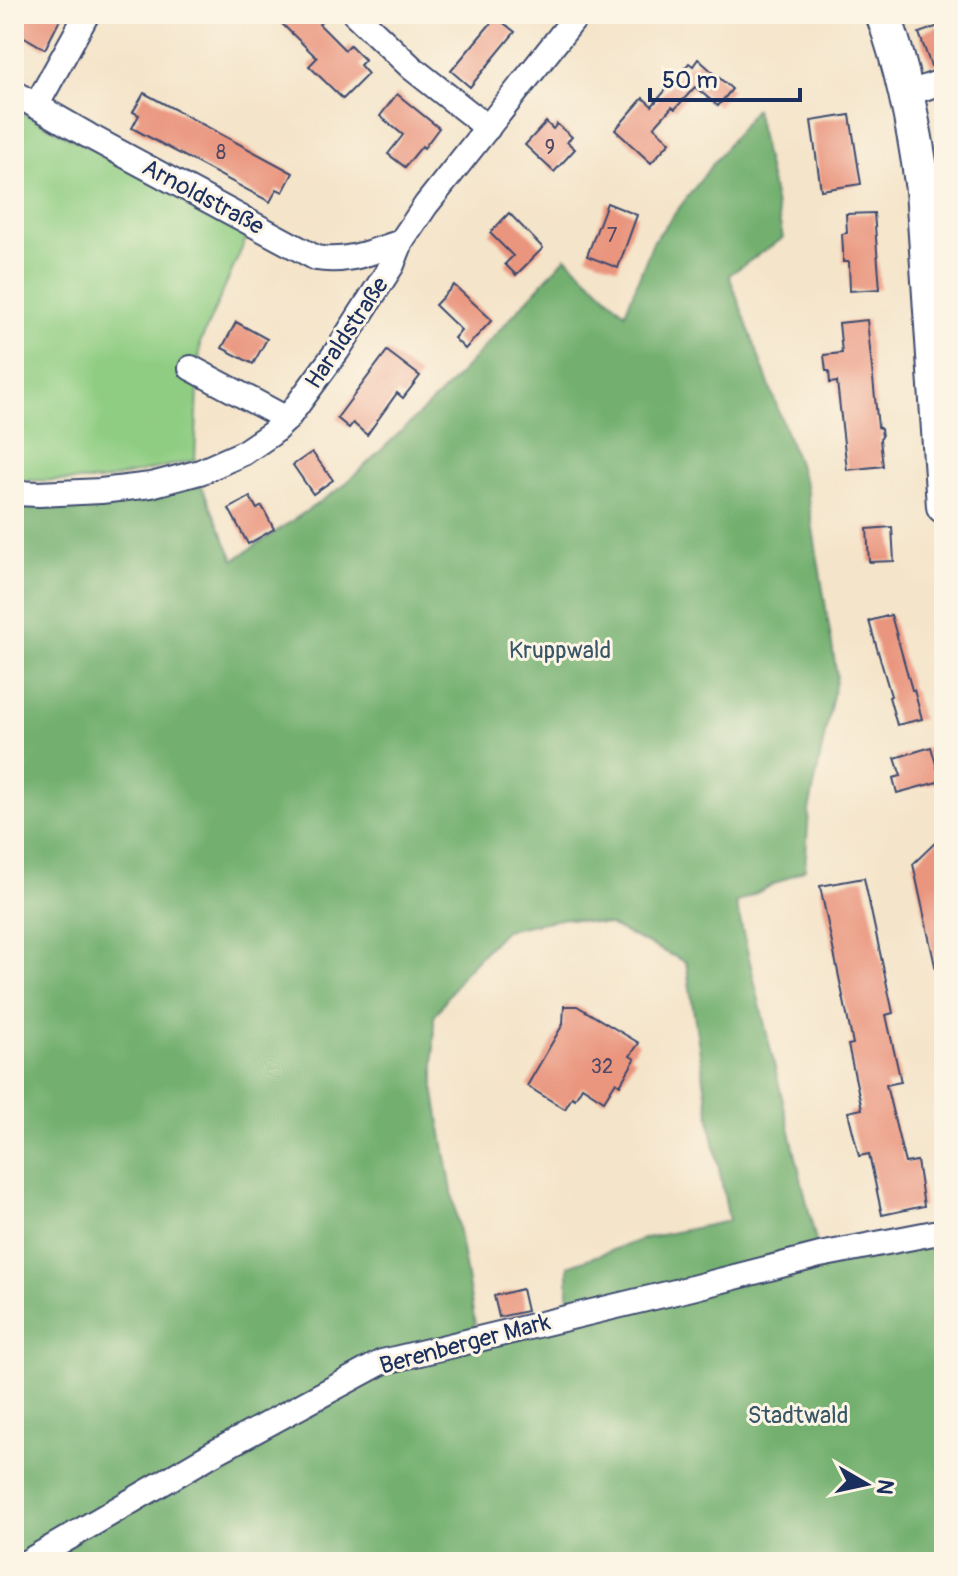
<svg xmlns="http://www.w3.org/2000/svg" width="958" height="1576" viewBox="0 0 958 1576" font-family="Pangolin,sans-serif">
	<style>
		.green { fill: #8fcd82; stroke: #557e70; stroke-width: 2 }
		.forest { fill: #73b070; stroke: #477067; stroke-width: 2 }
		.building { fill: #ea967f }
		.lines { fill: none; stroke-linecap: round; stroke-linejoin: round }
		.street-casing { stroke: #3c4a6e; stroke-width: 28 }
		.secondary-casing { stroke: #3c4a6e; stroke-width: 38 }
		.street { stroke: #fff; stroke-width: 24 }
		.secondary { stroke: #fff; stroke-width: 34 }
		.labels { text-anchor: middle; dominant-baseline: central; stroke-width: 6; stroke-linejoin: round; paint-order: stroke }
		.number-label { font-size: 20px; fill: #4f4966 }
		.street-label { font-size: 24px; fill: #1b2f5e; stroke: #fcf5e5 }
		.park-label { font-size: 24px; fill: #385667; stroke: #fcf5e5 }
	</style>
	<rect width="100%" height="100%" fill="#fcf5e5"/>
	<filter id="ink" filterUnits="userSpaceOnUse"><feTurbulence type="fractalNoise" baseFrequency=".0125" numOctaves="2"/><feDisplacementMap in="SourceGraphic" scale="16" xChannelSelector="R" yChannelSelector="G"/><feConvolveMatrix kernelMatrix="1 2 1 2 8 2 1 2 1" color-interpolation-filters="sRGB"/></filter>
	<filter id="wash" filterUnits="userSpaceOnUse"><feTurbulence type="fractalNoise" baseFrequency=".006" numOctaves="4" result="noise"/><feDisplacementMap in="SourceGraphic" scale="32" xChannelSelector="R" yChannelSelector="G"/><feGaussianBlur stdDeviation="1.8" result="paint"/><feColorMatrix in="noise" values="0 0 0 0 0 0 0 0 0 0 0 0 0 0 0 0 0 1.4 0 .05"/><feComposite in="paint" operator="in"/></filter>
	<g filter="url(#wash)">
		<rect width="100%" height="100%" fill="#f4e4c9"/>
		<path class="green" d="M14,107L22,113L250,230L200,343L195,460L100,481L14,480Z"/>
		<g class="forest">
			<path d="M755,109L783,238L729,275L806,486L837,676L809,811L805,869L736,903L819,1254L568,1314V1266L646,1238L729,1221L712,1132L686,962L609,925L565,918L505,930L463,974L434,1017V1088L477,1335L382,1358L21,1562H14V506L99,501L198,478L234,560L342,487L445,390L566,257L625,313L653,242Z"/>
			<path d="M944,1233V1562H31L384,1368Z"/>
		</g>
		<g id="blocks">
			<g class="building">
				<path d="M14,14H63L45,49L14,31Z"/>
				<path d="M272,14H329L319,24L345,50L350,45L365,60L360,65L368,74L343,99L309,66L317,58Z"/>
				<path d="M496,17L515,32L470,87L451,71Z"/>
				<path d="M944,24V62L931,66L919,33Z"/>
				<path d="M698,59L732,89L718,106L695,87L675,109L672,107L654,127L670,142L651,163L615,130L643,98L652,106L689,63L693,66Z"/>
				<path d="M144,93L293,173L283,192L277,189L270,202L132,128L139,115L133,112Z"/>
				<path d="M397,94L439,128L424,148L422,146L405,167L388,154L403,135L380,116Z"/>
				<path d="M850,115L861,184L821,190L811,121Z"/>
				<path d="M546,122L553,129L557,124L572,137L567,142L575,149L554,172L525,145Z"/>
				<path d="M607,203L637,215L618,268L587,256Z"/>
				<path d="M509,213L543,248L516,275L505,264L513,256L490,233Z"/>
				<path d="M874,213L880,289L850,291L849,262H843V250L842,234L847,233L846,214Z"/>
				<path d="M454,285L492,320L465,349L454,338L461,330L435,305Z"/>
				<path d="M867,320L878,427L881,429L882,437L880,439L883,466L847,470L837,382L830,383L829,371H826L824,355L842,353L839,323Z"/>
				<path d="M236,322L267,339L253,364L222,348Z"/>
				<path d="M387,351L420,376L403,398L397,393L367,435L353,423L349,428L337,418Z"/>
				<path d="M312,452L333,480L313,494L293,465Z"/>
				<path d="M250,497L257,509L262,506L274,529L248,544L229,509Z"/>
				<path d="M892,527L894,561L869,562L867,529Z"/>
				<path d="M891,615L912,690H914L922,719L897,725L889,697L891,696L869,621Z"/>
				<path d="M931,747L941,781L897,793L893,778L901,776L895,758Z"/>
				<path d="M944,834V974L937,975L913,864Z"/>
				<path d="M864,878L893,1013L886,1015L901,1082L886,1085L905,1163L917,1161L924,1206L882,1215L869,1154L859,1156L848,1112L862,1109L848,1045L853,1044L820,886Z"/>
				<path d="M564,1006H577L639,1043L630,1056L635,1059L620,1085L616,1082L604,1101L582,1087L575,1099L572,1097L565,1109L527,1086L563,1024Z"/>
				<path d="M522,1289L527,1311L499,1317L494,1296Z"/>
			</g>
		</g>
	</g>
	<g filter="url(#ink)">
		<use href="#blocks" fill-opacity="0" stroke="#3c4a6e" stroke-width="2"/>
		<g class="lines">
			<g class="street-casing">
				<g id="street">
					<path d="M355,14L412,68L488,128"/>
					<path d="M14,93L89,136L316,258C347,263 372,252 401,242"/>
					<path d="M907,94L944,81"/>
					<path d="M36,106L87,14"/>
					<path d="M191,368L287,419"/>
					<path d="M14,493L39,494L101,491L151,485L200,472L243,453L271,434L287,419L337,351L392,265L401,242L426,205L578,14"/>
					<path d="M27,1562L212,1454L382,1362L692,1288L820,1255L944,1231"/>
				</g>
			</g>
			<g class="secondary-casing">
				<path id="secondary" d="M883,14C904,71 915,130 923,190L944,506"/>
			</g>
			<use href="#street" class="street"/>
			<use href="#secondary" class="secondary"/>
		</g>
	</g>
	<g class="labels">
		<g class="number-label">
			<text x="550" y="147">9</text>
			<text x="221" y="152">8</text>
			<text x="612" y="235">7</text>
			<text x="602" y="1066">32</text>
		</g>
		<g class="street-label">
			<text transform="translate(203 197) rotate(28)">Arnoldstraße</text>
			<text transform="translate(347 333) rotate(-56)">Haraldstraße</text>
			<text transform="translate(465 1344) rotate(-15)">Berenberger Mark</text>
		</g>
		<g class="park-label">
			<text x="560" y="650">Kruppwald</text>
			<text x="798" y="1415">Stadtwald</text>
		</g>
	</g>
	<rect width="958" height="1576" fill="none" stroke="#fcf5e5" stroke-width="48"/>
	<g transform="translate(866 1484) rotate(99)" stroke="#fcf5e5" stroke-width="6" paint-order="stroke">
	<path d="M0-6L14 30L0 20L-14 30Z" fill="#1b2f5e"/>
	<text y="-12" font-size="22" font-weight="bold" text-anchor="middle" fill="#1b2f5e">N</text>
	</g>
	<path d="M650 88v12h150v-12" fill="none" stroke="#1b2f5e" stroke-width="4"/>
	<text x="662" y="88" font-size="24" fill="#1b2f5e" stroke="#fcf5e5" stroke-width="6" paint-order="stroke">50 m</text>
</svg>
